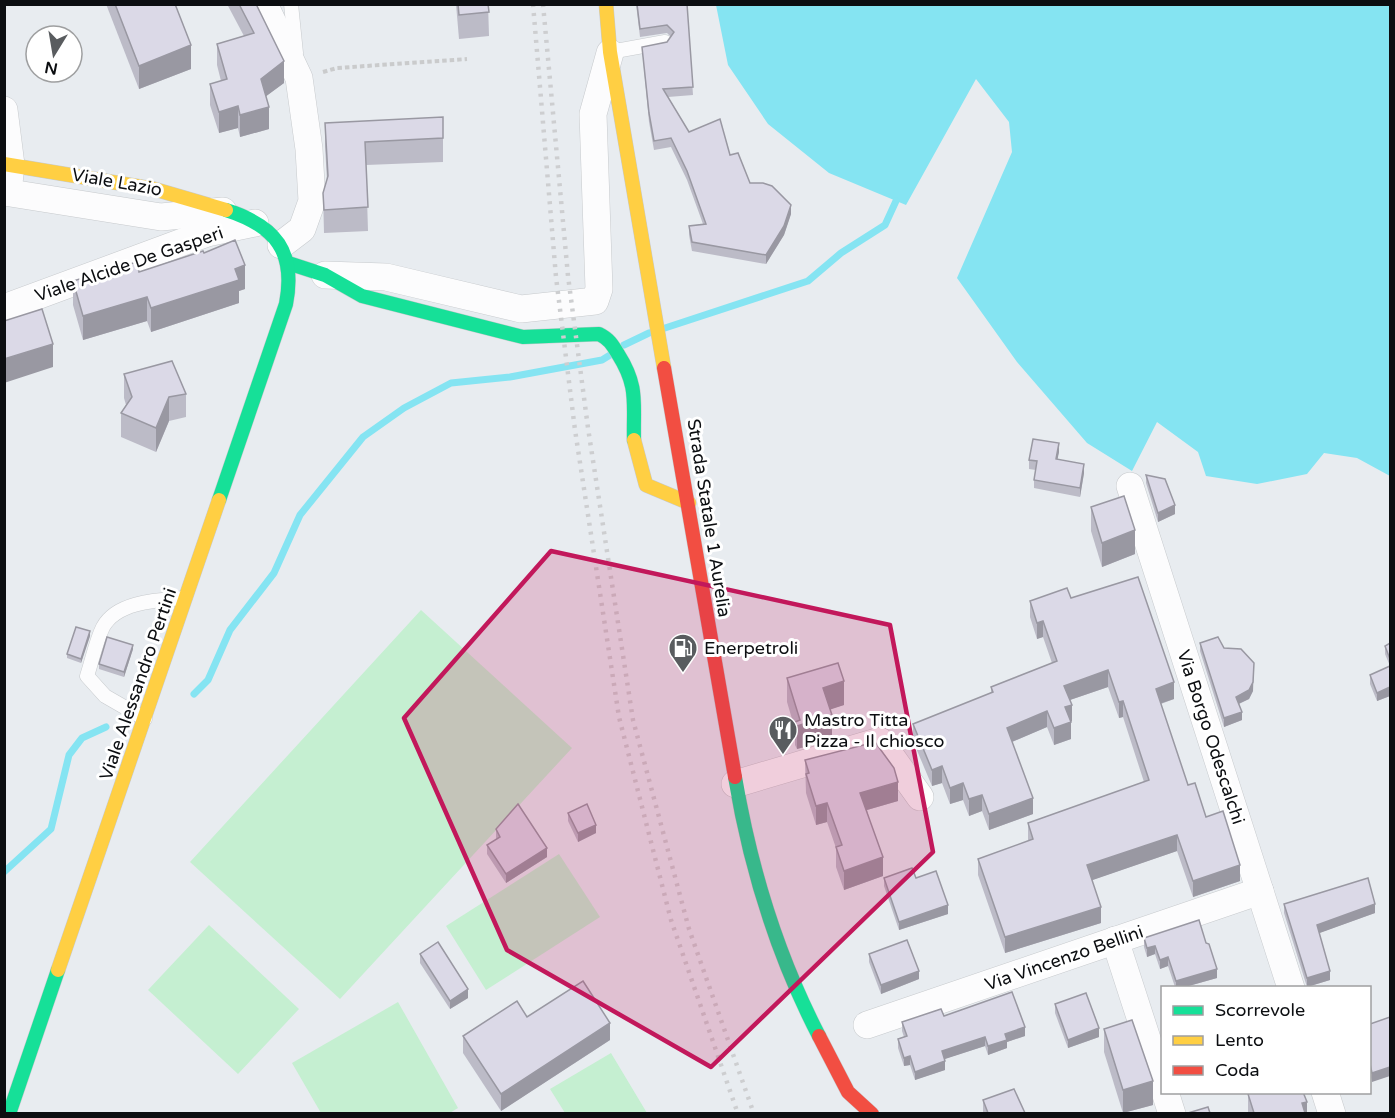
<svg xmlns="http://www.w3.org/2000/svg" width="1395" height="1118" viewBox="0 0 1395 1118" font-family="'Varela Round',sans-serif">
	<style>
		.green { fill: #c5efd1 }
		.water { fill: #85e4f2 }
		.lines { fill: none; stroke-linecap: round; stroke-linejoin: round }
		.stream { stroke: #85e4f2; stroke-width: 7 }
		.lane-casing { stroke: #c7cacd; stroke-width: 15 }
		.street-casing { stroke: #c7cacd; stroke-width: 28 }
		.fast-casing { stroke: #c7cacd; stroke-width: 15 }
		.slow-casing { stroke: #c7cacd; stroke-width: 15 }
		.jam-casing { stroke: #c7cacd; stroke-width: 15 }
		.path { stroke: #cacbcc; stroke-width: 4; stroke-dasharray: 4.5 3; stroke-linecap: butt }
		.lane { stroke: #fcfcfd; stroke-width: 14 }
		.street { stroke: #fcfcfd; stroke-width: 27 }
		.fast { stroke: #16e098; stroke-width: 14 }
		.slow { stroke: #ffcf43; stroke-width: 14 }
		.jam { stroke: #f24e42; stroke-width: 14 }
		.rail { stroke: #cdced0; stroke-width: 4.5; stroke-dasharray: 3 6; stroke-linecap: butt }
		.wall { fill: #bcbbc7 }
		.shaded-wall { fill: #9998a2 }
		.building { fill: #dbd9e7; stroke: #9998a2; stroke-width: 1.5 }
		.marked { fill: #c2185b; fill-opacity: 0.2; stroke: #c2185b; stroke-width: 4.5; stroke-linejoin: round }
		.labels { text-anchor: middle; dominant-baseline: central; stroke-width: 6; stroke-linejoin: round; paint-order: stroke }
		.street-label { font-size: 18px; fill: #0c0e11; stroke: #fff }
		.poi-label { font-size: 18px; fill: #0c0e11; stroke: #fff; text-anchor: start }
	</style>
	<rect width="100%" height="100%" fill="#e8ecf0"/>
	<g class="green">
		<path d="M421,610L572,748L340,999L190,862Z"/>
		<path d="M559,854L600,917L486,990L446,926Z"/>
		<path d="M209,925L299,1009L238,1074L148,990Z"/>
		<path d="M398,1002L458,1108L448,1114L321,1113L292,1063Z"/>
		<path d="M611,1053L647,1113H565L550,1089Z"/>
	</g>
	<path class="water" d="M716,5H1390V476L1357,458L1324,453L1307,474L1257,484L1206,476L1198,452L1157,422L1132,471L1087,443L1017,362L957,278L1012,152L1009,122L976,79L906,205L829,173L768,124L728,65Z"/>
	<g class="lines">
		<g class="stream">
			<path d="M665,328L808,281L841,253L885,225L896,201"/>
			<path d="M624,345L649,333"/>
			<path d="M194,694L208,680L230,630L274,573L300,515L363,437L404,408L451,383L510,377L602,360L610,355"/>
			<path d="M4,872L51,829L69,755L82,738L106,727"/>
		</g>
		<g class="lane-casing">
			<g id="lane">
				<path d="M291,4L296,53"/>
				<path d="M610,52L665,42"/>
				<path d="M145,719L105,696L87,676C92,661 96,641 103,627C117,601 159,600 184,598"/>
			</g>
		</g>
		<g class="street-casing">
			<g id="street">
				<path d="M266,8L299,78L309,149L312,201L302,229L281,245"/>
				<path d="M4,110L11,165L9,183"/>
				<path d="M4,192L161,217L223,211"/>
				<path d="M325,275L386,277L521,309L595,301L599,289L593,114L610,53"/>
				<path d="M4,308L207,233L255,223"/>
				<path d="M1130,486L1291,988"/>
				<path d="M735,784L880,741L920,797"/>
				<path d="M1115,940L1162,1085"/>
				<path d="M867,1025L1260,891"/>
				<path d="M1165,1092L1172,1114"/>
				<path d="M1325,1092L1332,1114"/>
			</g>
		</g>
		<g class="fast-casing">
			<g id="fast">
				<path d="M288,263L325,275L362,296L523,337L599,334C609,339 612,344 618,354C639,387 633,403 634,440"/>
				<path d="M219,500L286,304C296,252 276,226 226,210"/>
				<path d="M735,777C750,866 777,955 819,1036"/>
				<path d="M9,1114L58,970"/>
			</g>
		</g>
		<g class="slow-casing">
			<g id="slow">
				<path d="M606,4L610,52L664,368"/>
				<path d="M4,164L154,189L226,210"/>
				<path d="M634,440L646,485L689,503"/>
				<path d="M58,970L219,500"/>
			</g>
		</g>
		<g class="jam-casing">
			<g id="jam">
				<path d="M664,368L735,777"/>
				<path d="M819,1036L848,1092L872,1114"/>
			</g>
		</g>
		<path class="path" d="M323,72L337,68L467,59"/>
		<use href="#lane" class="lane"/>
		<use href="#street" class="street"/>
		<use href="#fast" class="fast"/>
		<use href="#slow" class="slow"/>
		<use href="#jam" class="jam"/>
		<g class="rail">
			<path d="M533,4L556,277L575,430L619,717L671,920L738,1114"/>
			<path d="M543,4L568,276L588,428L633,720L689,929L754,1114"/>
		</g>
	</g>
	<g class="wall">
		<path d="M106,4H175L191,69L139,89Z"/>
		<path d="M227,4H256L284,83L266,96L269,129L240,137L238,128L219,133L210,105V84L221,81L217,65V44L244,36Z"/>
		<path d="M456,4H488L489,36L459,39Z"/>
		<path d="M636,4H687L693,95L668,97L689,132L730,155L750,183L791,214L784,235L766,264L692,251L689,235V226L703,224L687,180L671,147L654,150L649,122L642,47L667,42L671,37L667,33L640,37Z"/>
		<path d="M325,123L443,138V162L366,165L368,231L324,233L323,193L327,181L325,146Z"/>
		<path d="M204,253L245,289L239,291V303L151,332L147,321L83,340L73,305V281L139,272Z"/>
		<path d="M124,374L186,394V417L169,421L156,452L121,437V413L126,405L124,398Z"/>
		<path d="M1059,452L1057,459L1084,473L1080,497L1034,488V480L1036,470L1029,469V460Z"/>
		<path d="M1146,475L1175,514L1158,522L1146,483Z"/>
		<path d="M1091,507L1135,554L1102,567L1091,531Z"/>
		<path d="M1071,598L1174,699L1161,704L1188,785L1206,817L1240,881L1193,897L1177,851L1092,880L1101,923L1005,953L978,875V859L1028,841V823L1144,782L1123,717L1119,718L1108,687L1070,700L1072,721L1071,722V739L1054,745L1047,727L1012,742L1033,814L989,830L982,811L969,816L963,800L950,804L942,783L932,786L913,741V724L991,693V687L1052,663L1043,637L1037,639L1030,617V601Z"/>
		<path d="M90,636L81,663L67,658V654Z"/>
		<path d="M1200,643L1224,648L1253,691L1249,699L1239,704L1242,720L1224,727L1200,651Z"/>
		<path d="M1390,643V696L1377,701L1370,684V675L1390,666L1385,654V646Z"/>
		<path d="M133,649L124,677L99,669V664Z"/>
		<path d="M787,678L844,705L830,709L832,739L797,749L795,745V729L787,702Z"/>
		<path d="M805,760L898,801L867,810L883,876L844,890L836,867V848L827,822L816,825L806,793Z"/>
		<path d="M568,813L596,833L578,842L568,821Z"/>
		<path d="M496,829L547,857L506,883L487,854V845L497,839L496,838Z"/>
		<path d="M884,878H916L948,914L899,930L884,886Z"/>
		<path d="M1284,904L1375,913L1319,933L1330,980L1307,987L1284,913Z"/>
		<path d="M1144,938L1217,978L1185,987H1175L1168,966L1160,969L1155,954L1147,957L1144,947Z"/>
		<path d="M420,954L468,998L450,1009L420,963Z"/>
		<path d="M869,954L919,979L881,994L869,962Z"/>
		<path d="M1055,1004L1099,1037L1068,1048L1055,1013Z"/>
		<path d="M944,1016L1025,1036L1007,1042V1048L988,1055L985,1046L944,1059L945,1070L915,1080L910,1065L904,1066L898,1048V1039L904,1037L902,1031V1022Z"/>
		<path d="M527,1017L610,1040L501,1111L463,1053V1036Z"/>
		<path d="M1390,1017L1372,1082L1370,1073V1024Z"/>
		<path d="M1104,1029L1153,1105L1123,1113L1104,1052Z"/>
		<path d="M1248,1094L1307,1113H1248Z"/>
		<path d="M983,1100L1025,1113H983Z"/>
	</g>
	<g class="shaded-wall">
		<path d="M191,45V69L139,89V66Z"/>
		<path d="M284,61V83L261,100V79Z"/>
		<path d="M238,106V128L219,133V112Z"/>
		<path d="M269,107V129L240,137V115Z"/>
		<path d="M791,205V214L784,235L766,264V255Z"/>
		<path d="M245,265V289L239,291V303L151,332V308Z"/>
		<path d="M147,297V321L83,340V316Z"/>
		<path d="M53,344V367L4,383V359Z"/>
		<path d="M169,397V421L156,452V428Z"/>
		<path d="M1059,443V452L1056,467V459Z"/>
		<path d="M1084,464V473L1080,497V488Z"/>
		<path d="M1175,505V514L1158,522V513Z"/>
		<path d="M1135,530V554L1102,567V543Z"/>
		<path d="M1043,621V637L1037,639V623Z"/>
		<path d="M90,631V636L81,663V659Z"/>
		<path d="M133,645V649L124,677V672Z"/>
		<path d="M1254,663L1253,691L1249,699L1236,705V697Z"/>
		<path d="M1108,670V687L1064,702V686Z"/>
		<path d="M844,681V705L823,712V688Z"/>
		<path d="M1174,682V699L1156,705V689Z"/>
		<path d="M1390,687V696L1377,701V693Z"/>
		<path d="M1123,701V717L1119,718V702Z"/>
		<path d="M1072,705V721L1065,724V707Z"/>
		<path d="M1047,711V727L1007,744V728Z"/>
		<path d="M1242,712V720L1224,727V718Z"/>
		<path d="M832,715V739L797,749V726Z"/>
		<path d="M1071,722V739L1054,745V728Z"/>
		<path d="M942,766V783L932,786V770Z"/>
		<path d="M898,782V801L860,812V793Z"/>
		<path d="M963,783V800L950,804V788Z"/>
		<path d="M982,795V811L969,816V799Z"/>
		<path d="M1033,798V814L989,830V814Z"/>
		<path d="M827,803V822L816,825V806Z"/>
		<path d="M596,825V833L578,842V833Z"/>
		<path d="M1177,835V851L1087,882V865Z"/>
		<path d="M547,848V857L506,883V874Z"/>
		<path d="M883,857V876L844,890V871Z"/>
		<path d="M1240,865V881L1193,897V881Z"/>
		<path d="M1375,904V913L1317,934V925Z"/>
		<path d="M948,905V914L899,930V922Z"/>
		<path d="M1101,907V923L1005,953V937Z"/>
		<path d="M1155,946V954L1147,957V948Z"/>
		<path d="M1168,957V966L1160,969V960Z"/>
		<path d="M1217,969V978L1185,987H1176V981Z"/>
		<path d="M919,971V979L881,994V985Z"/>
		<path d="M1330,971V980L1307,987V978Z"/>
		<path d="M468,989V998L450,1009V1001Z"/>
		<path d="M610,1023V1040L501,1111V1094Z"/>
		<path d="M1025,1027V1036L1007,1042V1048L988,1055V1046L1005,1034Z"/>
		<path d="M1099,1028V1037L1068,1048V1040Z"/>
		<path d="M985,1037V1046L942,1060V1051Z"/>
		<path d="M910,1056V1065L904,1066V1058Z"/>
		<path d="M945,1061V1070L915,1080V1072Z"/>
		<path d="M1390,1067V1076L1372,1082V1073Z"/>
		<path d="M1153,1081V1105L1123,1113V1090Z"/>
		<path d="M1307,1102V1113H1302V1103Z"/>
	</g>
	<g class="building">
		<path d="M115,4H175L191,45L139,66Z"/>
		<path d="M239,4H256L284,61L261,79L269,107L240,115L238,106L219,112L210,84L227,79L217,44L254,33Z"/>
		<path d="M458,4H488L489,12L459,15Z"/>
		<path d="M637,4H687L693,87L663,89L689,132L720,119L730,155L738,153L750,183H763L772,186L791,205L784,226L766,255L692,242L689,226L706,224L687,171L671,138L654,141L649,113L642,47L667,42L674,32L667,25L640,29Z"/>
		<path d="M443,117V138L365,142L368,207L324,210L323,193L328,176L325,123Z"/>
		<path d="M235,240L245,265L235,269L239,280L151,308L147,297L83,316L73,281L137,262L139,272L203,251L204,253Z"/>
		<path d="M42,309L53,344L4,359V321Z"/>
		<path d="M172,361L186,394L169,397L156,428L121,413L132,397L124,374Z"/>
		<path d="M1033,439L1059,443L1056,459L1084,464L1080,488L1034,480L1037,461L1029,460Z"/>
		<path d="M1146,475L1165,479L1175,505L1158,513Z"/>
		<path d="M1124,496L1135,530L1102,543L1091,507Z"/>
		<path d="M1138,577L1174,682L1156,689L1188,785L1195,783L1206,817L1223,811L1240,865L1193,881L1177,835L1087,865L1101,907L1005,937L978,859L1033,839L1028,823L1149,780L1123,701L1119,702L1108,670L1064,686L1072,705L1065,707L1071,722L1054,728L1047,711L1007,728L1033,798L989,814L982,795L969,799L963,783L950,788L942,766L932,770L913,724L993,692L991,687L1057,661L1043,621L1037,623L1030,601L1067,588L1071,598Z"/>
		<path d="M76,627L90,631L81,659L67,654Z"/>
		<path d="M107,637L133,645L124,672L99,664Z"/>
		<path d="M1218,637L1224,648L1241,649L1254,663L1253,682L1249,690L1236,697L1242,712L1224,718L1200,643Z"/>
		<path d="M1390,643V659L1385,646Z"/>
		<path d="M838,663L844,681L823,688L832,715L797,726L795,722L800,720L787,678Z"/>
		<path d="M1390,666V687L1377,693L1370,675Z"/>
		<path d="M875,742L894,768L898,782L860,793L883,857L844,871L836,847L842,845L827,803L816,806L806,774L809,773L805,760Z"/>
		<path d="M518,804L547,848L506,874L487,845L500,837L496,829Z"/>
		<path d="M587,804L596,825L578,833L568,813Z"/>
		<path d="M912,868L916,878L936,871L948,905L899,922L884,878Z"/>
		<path d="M1368,878L1375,904L1317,925L1330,971L1307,978L1284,904Z"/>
		<path d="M1199,920L1206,943L1209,944L1217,969L1176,981L1168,957L1160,960L1155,946L1147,948L1144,938Z"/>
		<path d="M907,940L919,971L881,985L869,954Z"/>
		<path d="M438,942L468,989L450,1001L420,954Z"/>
		<path d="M583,981L610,1023L501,1094L463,1036L517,1001L527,1017Z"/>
		<path d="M1012,992L1025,1027L1005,1034L1007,1040L988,1046L985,1037L942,1051L945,1061L915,1072L910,1056L904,1058L898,1039L907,1036L902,1022L941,1009L944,1016Z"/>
		<path d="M1086,993L1099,1028L1068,1040L1055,1004Z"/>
		<path d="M1390,1017V1067L1372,1073L1370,1064V1024Z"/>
		<path d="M1132,1020L1153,1081L1123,1090L1104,1029Z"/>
		<path d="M1014,1089L1025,1113H988L983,1100Z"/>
		<path d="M1252,1092H1303L1307,1102L1302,1103L1305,1113H1254L1248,1094Z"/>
		<path d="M1208,1107L1210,1113H1188Z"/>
	</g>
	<path class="marked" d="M551,551L890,625L933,852L711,1067L507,950L404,718Z"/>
	<defs>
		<g id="fuel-pin" transform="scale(1.5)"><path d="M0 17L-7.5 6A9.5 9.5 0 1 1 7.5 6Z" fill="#595c5f" stroke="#fff"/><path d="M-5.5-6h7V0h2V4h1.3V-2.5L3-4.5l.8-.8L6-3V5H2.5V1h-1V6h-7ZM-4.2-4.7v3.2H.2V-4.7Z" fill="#fff"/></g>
		<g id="restaurant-pin" transform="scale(1.5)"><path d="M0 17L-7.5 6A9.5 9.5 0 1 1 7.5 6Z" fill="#595c5f" stroke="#fff"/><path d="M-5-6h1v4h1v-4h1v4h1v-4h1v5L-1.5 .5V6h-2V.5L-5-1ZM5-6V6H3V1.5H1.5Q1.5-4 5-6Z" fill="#fff"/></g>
	</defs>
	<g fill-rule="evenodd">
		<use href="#fuel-pin" x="683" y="648"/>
		<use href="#restaurant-pin" x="783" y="730"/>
	</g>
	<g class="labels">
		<g class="street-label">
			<text transform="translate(117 182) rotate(10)">Viale Lazio</text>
			<text transform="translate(129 264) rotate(-19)">Viale Alcide De Gasperi</text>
			<text transform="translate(709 518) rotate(81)">Strada Statale 1 Aurelia</text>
			<text transform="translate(138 684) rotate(-71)">Viale Alessandro Pertini</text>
			<text transform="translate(1211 737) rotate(72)">Via Borgo Odescalchi</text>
			<text transform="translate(1064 958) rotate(-19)">Via Vincenzo Bellini</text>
		</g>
		<g class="poi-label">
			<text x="704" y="648">Enerpetroli</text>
			<text x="804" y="720">Mastro Titta<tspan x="804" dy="21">Pizza - Il chiosco</tspan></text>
		</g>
	</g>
	<rect width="1395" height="1118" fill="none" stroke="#0c0e11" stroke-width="12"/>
	<rect x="1161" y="986" width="210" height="108" fill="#ffffff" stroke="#9e9fa0" stroke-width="1.5"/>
	<rect x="1173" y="1006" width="30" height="9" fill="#16e098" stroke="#9e9fa0" stroke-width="1.5"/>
	<text x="1215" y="1016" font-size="18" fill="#0c0e11">Scorrevole</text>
	<rect x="1173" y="1036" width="30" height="9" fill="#ffcf43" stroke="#9e9fa0" stroke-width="1.5"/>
	<text x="1215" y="1046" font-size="18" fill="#0c0e11">Lento</text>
	<rect x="1173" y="1066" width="30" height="9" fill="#f24e42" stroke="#9e9fa0" stroke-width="1.5"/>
	<text x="1215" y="1076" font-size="18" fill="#0c0e11">Coda</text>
	<g transform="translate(54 54) rotate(191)"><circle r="28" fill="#ffffff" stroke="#9e9fa0" stroke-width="1.5"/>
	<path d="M0-4.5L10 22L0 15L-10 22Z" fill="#595c5f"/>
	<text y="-9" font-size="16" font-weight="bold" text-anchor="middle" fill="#0c0e11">N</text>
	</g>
</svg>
